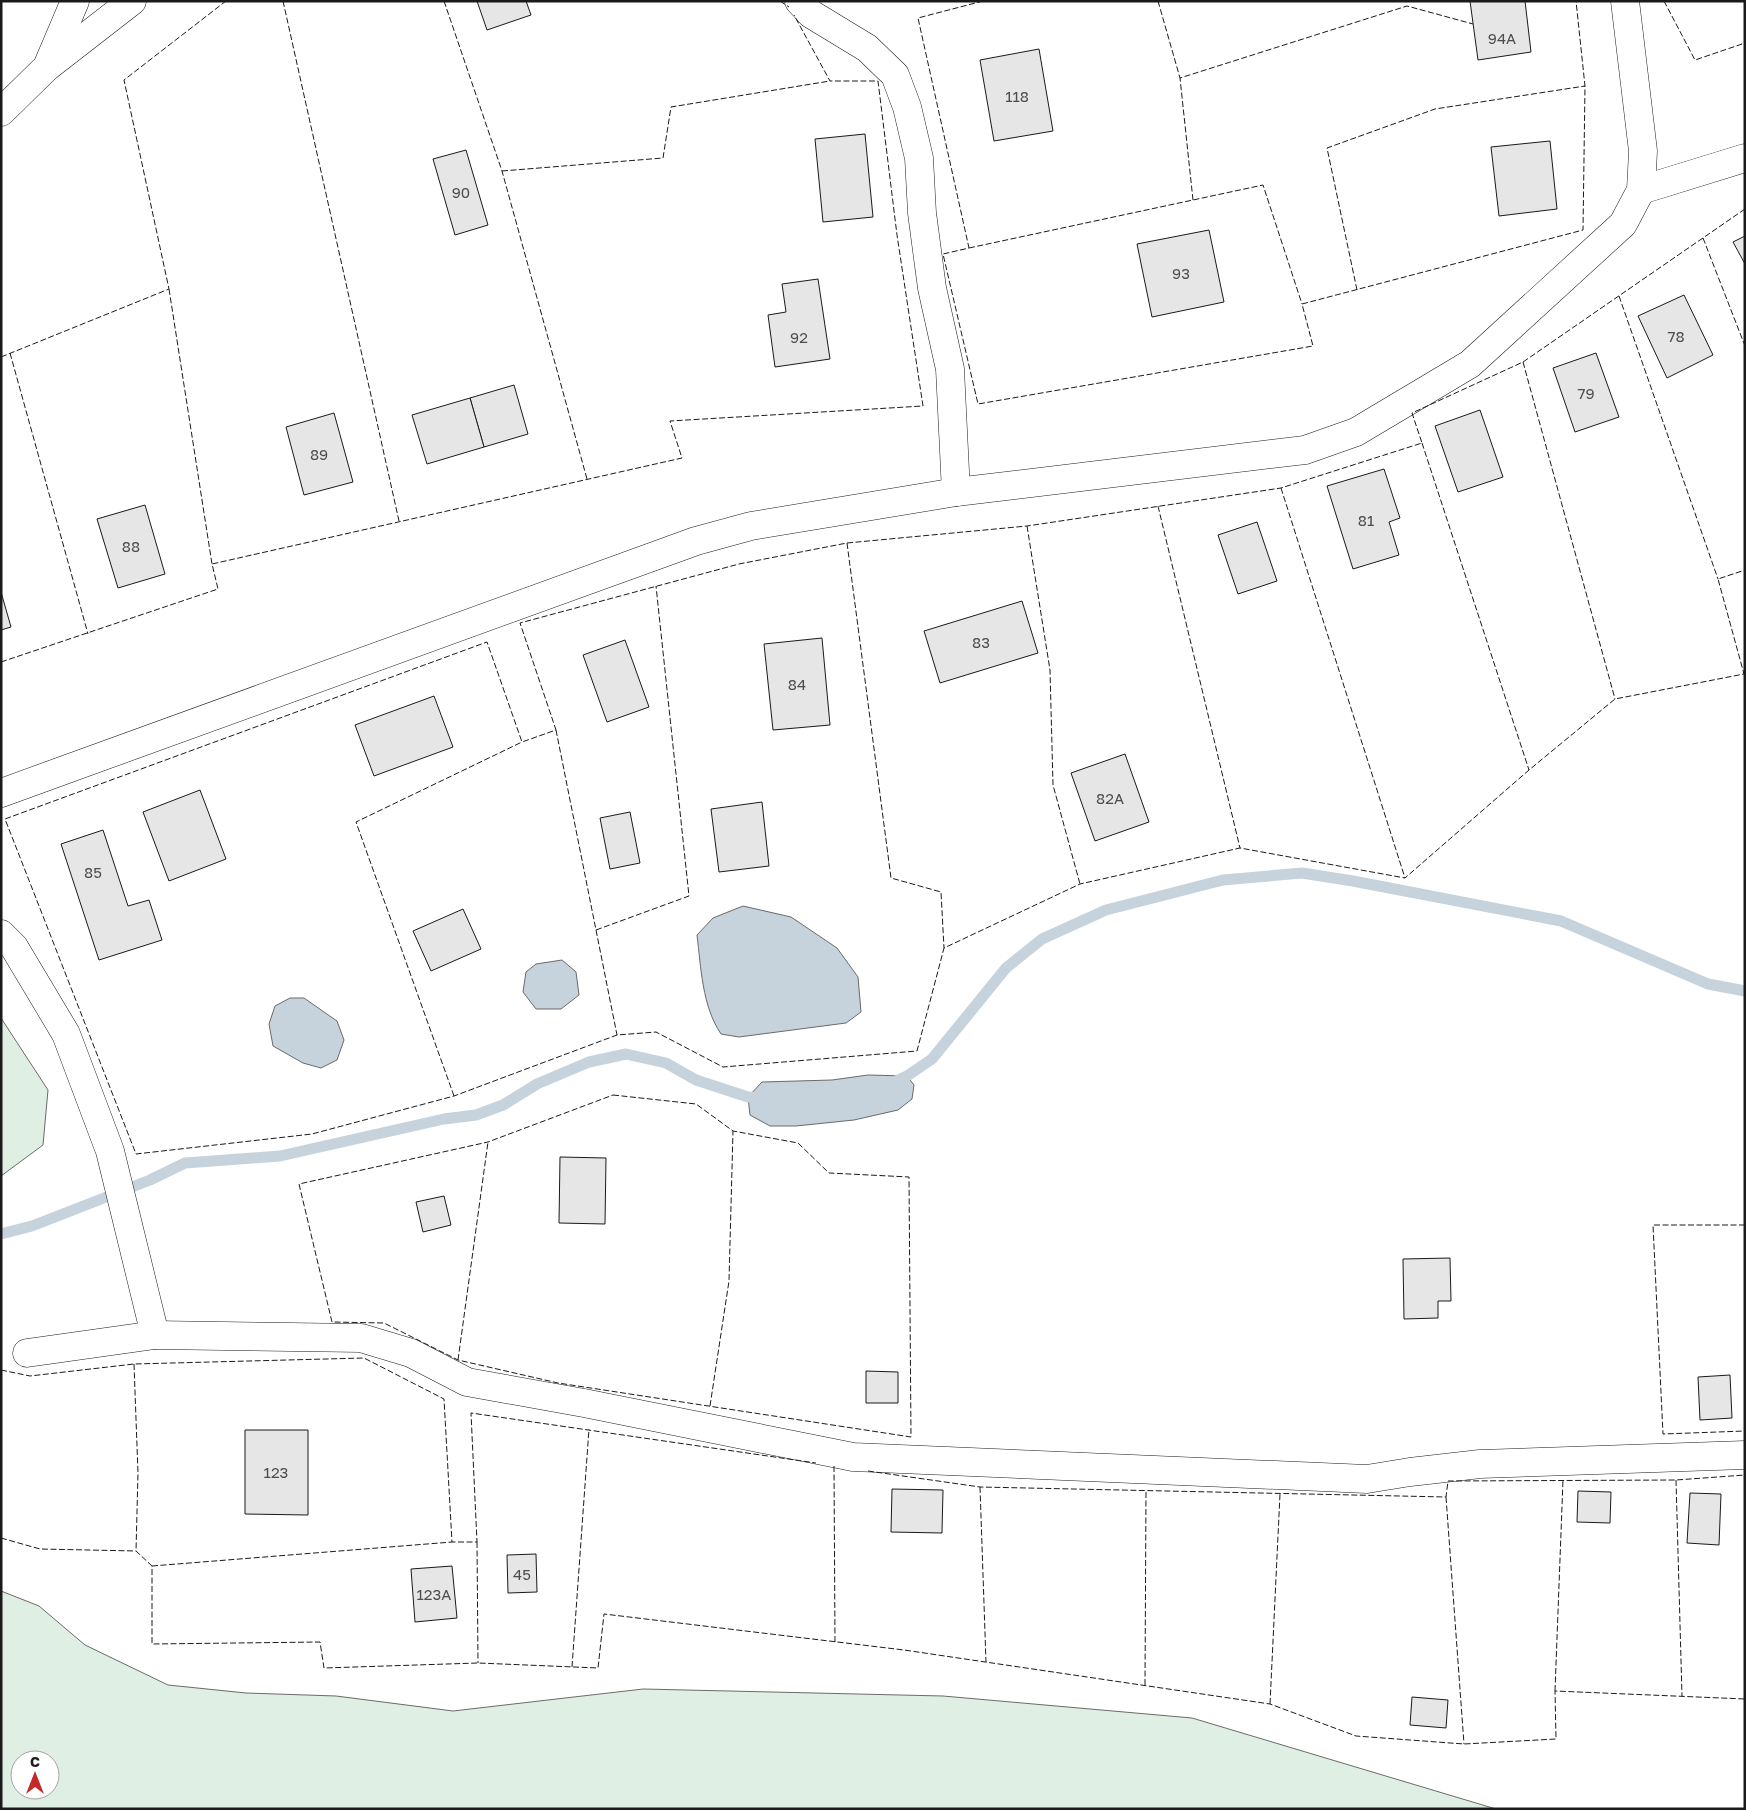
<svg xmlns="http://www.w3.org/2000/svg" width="1746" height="1810" viewBox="0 0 1746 1810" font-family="'Golos Text',sans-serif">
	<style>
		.green { fill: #e0efe3; stroke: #6a6a6a; fill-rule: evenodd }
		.water { fill: #c6d2dc; stroke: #6a6a6a }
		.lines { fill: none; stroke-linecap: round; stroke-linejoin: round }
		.stream { stroke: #c6d2dc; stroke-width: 11 }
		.building { fill: #e6e6e6; stroke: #1a1a1a }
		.minor-casing { stroke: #1a1a1a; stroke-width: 29 }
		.major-casing { stroke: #1a1a1a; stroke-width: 29 }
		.minor { stroke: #fff; stroke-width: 28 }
		.major { stroke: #fff; stroke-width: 28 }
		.fence { stroke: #1a1a1a; stroke-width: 1; stroke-dasharray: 6 2.5; stroke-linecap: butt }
		.labels { text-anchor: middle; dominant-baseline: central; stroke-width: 4; stroke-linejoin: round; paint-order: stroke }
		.number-label { font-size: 15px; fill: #4d4d4d }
	</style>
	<rect width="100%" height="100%" fill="#fff"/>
	<g class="green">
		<path d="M1,1018L48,1090L43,1145L1,1176Z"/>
		<path d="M1,1591L39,1606L85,1645L168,1685L246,1693L336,1696L453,1711L643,1689L943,1696L1192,1718L1496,1809H1ZM20,1760H50V1790H20Z"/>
	</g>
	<g class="water">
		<path d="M743,906L791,917L837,948L858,977L861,1012L846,1023L739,1037L721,1034C702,1006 701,967 697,935L713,918Z"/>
		<path d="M562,960L576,972L579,995L561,1009H536L523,992L526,972L536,964Z"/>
		<path d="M290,998H304L337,1021L344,1040L337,1060L321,1068L303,1063L273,1046L269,1024L275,1006Z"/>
		<path d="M868,1075L907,1076L914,1085L912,1099L898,1110L854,1120L796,1126H770L750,1115L748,1097L762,1082L832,1080Z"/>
	</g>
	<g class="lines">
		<g class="stream">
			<path d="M894,1082L907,1076L932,1059L1006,968L1042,939L1106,910L1223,880L1302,873L1353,881L1561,921L1708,984L1745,991"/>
			<path d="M1,1234L32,1226L150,1180L185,1163L280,1156L444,1119L476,1115L503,1105L537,1084L589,1062L626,1054L666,1063L696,1080L748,1097L763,1098"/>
		</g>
	</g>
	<g class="building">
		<path d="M477,1H526L531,15L487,30Z"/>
		<path d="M1470,1H1525L1531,52L1478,60Z"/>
		<path d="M1039,49L1053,131L994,141L980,60Z"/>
		<path d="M865,134L873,217L823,222L815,139Z"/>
		<path d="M1550,141L1557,209L1499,216L1491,147Z"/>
		<path d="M466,150L488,225L455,235L433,159Z"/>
		<path d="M1209,230L1224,302L1152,317L1137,244Z"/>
		<path d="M1745,236V264L1733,242Z"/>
		<path d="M818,279L830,359L775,367L768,315L786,312L782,284Z"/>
		<path d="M1684,295L1713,355L1667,378L1638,316Z"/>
		<path d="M1596,353L1619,417L1575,432L1553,368Z"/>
		<path d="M514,385L528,434L484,447L470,398Z"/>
		<path d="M470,398L484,447L427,464L412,415Z"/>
		<path d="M1480,410L1503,477L1458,492L1435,426Z"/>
		<path d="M334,413L353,482L304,495L286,427Z"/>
		<path d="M1384,469L1400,518L1389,522L1399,555L1353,569L1327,486Z"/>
		<path d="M145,505L165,574L118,588L97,519Z"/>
		<path d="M1257,522L1277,581L1238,594L1218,535Z"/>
		<path d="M1,592L11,627L1,630Z"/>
		<path d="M1022,601L1038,653L940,683L924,631Z"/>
		<path d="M822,638L830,725L773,730L764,644Z"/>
		<path d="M625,640L649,707L607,722L583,655Z"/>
		<path d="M434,696L453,747L374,776L355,725Z"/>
		<path d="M1125,754L1149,822L1095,841L1071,773Z"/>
		<path d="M200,790L226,859L169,881L143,812Z"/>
		<path d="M762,802L769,866L719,872L711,809Z"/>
		<path d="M630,812L640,863L610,869L600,818Z"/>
		<path d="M103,830L128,906L149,900L162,940L99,960L61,844Z"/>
		<path d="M463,909L481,949L431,971L413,931Z"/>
		<path d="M560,1157L606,1158L605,1224L559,1223Z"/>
		<path d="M444,1196L451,1225L423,1232L416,1202Z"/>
		<path d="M1450,1258L1451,1301H1438V1318L1404,1319L1403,1259Z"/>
		<path d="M866,1371L898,1372V1403H866Z"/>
		<path d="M1730,1375L1732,1418L1700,1420L1698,1377Z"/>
		<path d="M245,1430H308V1515L245,1514Z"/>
		<path d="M892,1489L943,1490L942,1533L891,1532Z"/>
		<path d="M1578,1491L1611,1492L1610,1523L1577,1522Z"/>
		<path d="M1690,1493L1721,1494L1719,1545L1687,1543Z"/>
		<path d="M536,1554L537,1592L508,1593L507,1555Z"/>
		<path d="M452,1566L457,1618L415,1622L411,1569Z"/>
		<path d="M1412,1697L1448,1700L1446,1728L1410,1725Z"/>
	</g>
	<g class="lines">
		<g class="minor-casing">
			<g id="minor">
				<path d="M799,1L811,14L867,48L895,75L907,107L919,158L922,213L932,288L950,369L956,492"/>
				<path d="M47,67L132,1"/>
				<path d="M1641,190L1745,158"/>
				<path d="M1,793L696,541L751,526L956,492L1305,450L1356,432L1470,364L1623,224L1641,190L1643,151L1625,1"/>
				<path d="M1,934L14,947L66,1034L110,1151L155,1335"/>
				<path d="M27,1353L155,1335L361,1338L411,1353L467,1382L584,1403L853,1457L1367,1479L1410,1472L1480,1464L1745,1455"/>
			</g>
		</g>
		<g class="major-casing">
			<path id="major" d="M1,112L47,67L75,1"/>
		</g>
		<use href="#minor" class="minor"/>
		<use href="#major" class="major"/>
		<g class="fence">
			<path d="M283,1L399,521"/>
			<path d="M444,1L502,171L587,479"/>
			<path d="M780,1L789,7"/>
			<path d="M983,1L918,18L969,248L943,254L978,404L1313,346L1302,304L1583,230L1585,86L1576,1"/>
			<path d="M1158,1L1180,78"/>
			<path d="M1664,1L1695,60L1745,43"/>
			<path d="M502,171L663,158L671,107L830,81"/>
			<path d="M1193,200L1180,78L1407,6L1473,24"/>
			<path d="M1745,209L1523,362L1412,413L1422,443L1281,488L1027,526L847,543L739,564L520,623L556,730L522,742L487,642L5,819L136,1154L312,1134L454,1096L617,1035L656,1032L723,1067L917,1051L944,948L1080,884L1240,848L1405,878L1529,770L1615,699L1744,674L1718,579L1745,570"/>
			<path d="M1703,238L1745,346"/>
			<path d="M969,248L1263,185L1302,304"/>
			<path d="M169,289L212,564"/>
			<path d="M1357,290L1327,148L1435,109L1585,86"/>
			<path d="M1619,296L1718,579"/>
			<path d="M10,353L88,634"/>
			<path d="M1,357L169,289L124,80L226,1"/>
			<path d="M1523,362L1615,699"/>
			<path d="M1422,443L1529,770"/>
			<path d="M1281,488L1405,878"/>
			<path d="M1158,506L1240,848"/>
			<path d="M1027,526L1050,670L1053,785L1080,884"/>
			<path d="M847,543L891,878L941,892L944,948"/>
			<path d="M1,662L218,589L212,564L682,458L670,421L923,406L897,235L878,81H830L794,15"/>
			<path d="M556,730L617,1035"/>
			<path d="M596,930L689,896L656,586"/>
			<path d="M613,1095L696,1104L733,1131L798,1143L829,1173L909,1177L911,1437L558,1383L458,1360L384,1323L332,1322L299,1184L488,1142Z"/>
			<path d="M454,1096L356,822L522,742"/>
			<path d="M1745,1225H1653L1663,1434L1745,1431"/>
			<path d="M458,1360L488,1142"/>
			<path d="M134,1364L138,1473L136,1551"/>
			<path d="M1,1370L30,1376L134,1364L364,1358L444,1399L452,1542H477L471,1413L816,1463"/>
			<path d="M710,1406L729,1281L733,1131"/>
			<path d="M834,1466L835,1642"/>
			<path d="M868,1471L980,1487L1446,1497L1448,1481L1676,1480L1745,1475"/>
			<path d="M1676,1480L1682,1696"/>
			<path d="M980,1487L986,1662"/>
			<path d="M1446,1497L1464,1744"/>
			<path d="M1,1538L40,1549L136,1551L152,1566V1644L320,1642L324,1668L478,1663L598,1668L604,1614L904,1650L1270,1704L1356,1736L1464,1744L1556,1739L1555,1691L1745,1699"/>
			<path d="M477,1542L478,1663"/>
			<path d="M152,1566L452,1542"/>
			<path d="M572,1667L589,1429"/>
			<path d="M1145,1685L1146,1491"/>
			<path d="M1555,1691L1563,1480"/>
			<path d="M1270,1704L1280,1494"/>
		</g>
	</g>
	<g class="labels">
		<g class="number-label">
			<text x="1502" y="38">94А</text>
			<text x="1017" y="96">118</text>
			<text x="461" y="192">90</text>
			<text x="1181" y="273">93</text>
			<text x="1676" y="336">78</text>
			<text x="799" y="337">92</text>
			<text x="1586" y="393">79</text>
			<text x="319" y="454">89</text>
			<text x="1366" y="520">81</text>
			<text x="131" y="546">88</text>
			<text x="981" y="642">83</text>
			<text x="797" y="684">84</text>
			<text x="1110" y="798">82А</text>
			<text x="93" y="872">85</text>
			<text x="276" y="1472">123</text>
			<text x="522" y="1574">45</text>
			<text x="434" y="1594">123А</text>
		</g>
	</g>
	<rect width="1746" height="1810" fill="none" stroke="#1a1a1a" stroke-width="5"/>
	<g transform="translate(35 1775)"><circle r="24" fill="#ffffff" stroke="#a3a3a3"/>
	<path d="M0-4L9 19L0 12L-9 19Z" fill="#c62828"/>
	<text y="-8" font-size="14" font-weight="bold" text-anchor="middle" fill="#1a1a1a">С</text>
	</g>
</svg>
